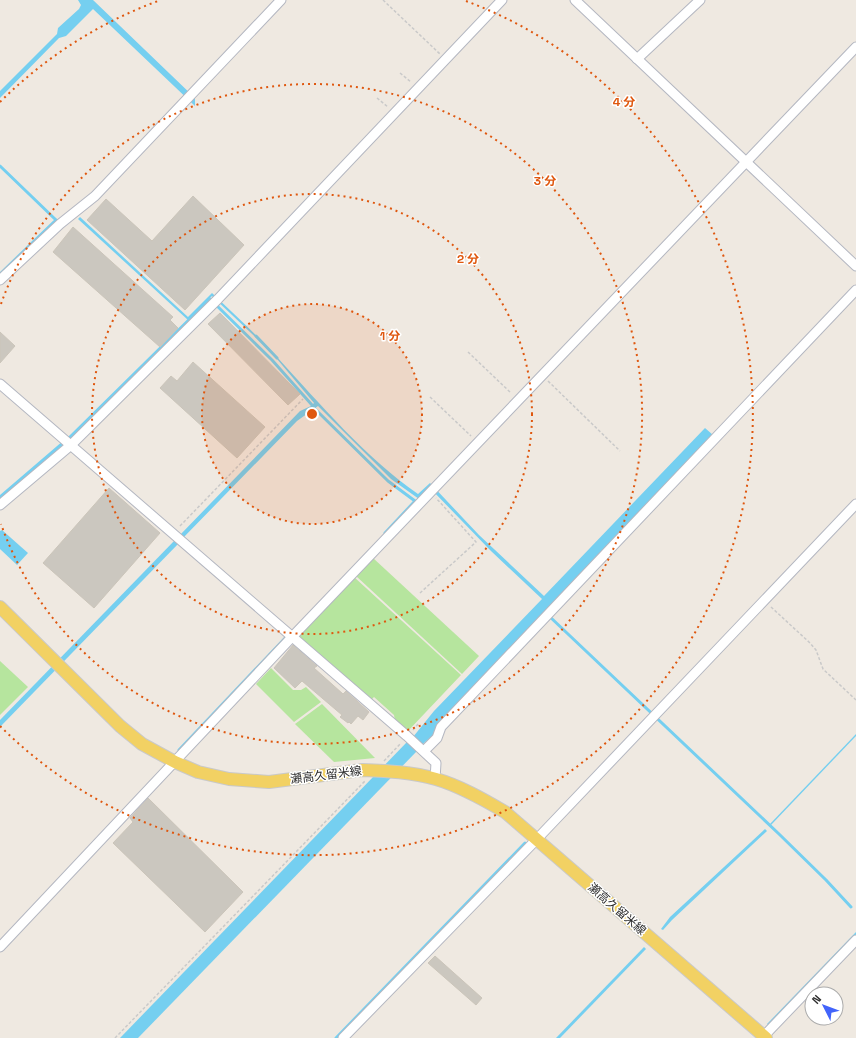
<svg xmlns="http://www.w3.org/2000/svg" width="856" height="1038" viewBox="0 0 856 1038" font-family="'Space Grotesk','Noto Sans JP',sans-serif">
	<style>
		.green { fill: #b6e59e }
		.water { fill: #75cff0 }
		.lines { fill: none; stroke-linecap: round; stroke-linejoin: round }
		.stream { stroke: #75cff0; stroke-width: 3 }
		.building { fill: #cbc7bf; stroke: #cbc5ba }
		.minor-casing { stroke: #b4b7c1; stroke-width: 11 }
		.major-casing { stroke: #c9c9c9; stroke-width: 14 }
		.path { stroke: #c9c9c9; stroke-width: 1.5; stroke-dasharray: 3 2; stroke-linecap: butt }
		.minor { stroke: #fff; stroke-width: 9 }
		.major { stroke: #f2d163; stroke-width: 12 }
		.ring { fill: none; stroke: #df570e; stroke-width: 2; stroke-dasharray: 2 4 }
		.labels { text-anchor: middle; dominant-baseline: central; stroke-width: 3; stroke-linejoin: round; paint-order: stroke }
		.street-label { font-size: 12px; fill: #2e2e2e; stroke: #fff }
		.centre { fill: #df570e; stroke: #fff; stroke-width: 2 }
		.ring-label { font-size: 12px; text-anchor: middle; font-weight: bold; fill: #df570e; stroke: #fff; stroke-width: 3; stroke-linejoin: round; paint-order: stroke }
	</style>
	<rect width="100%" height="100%" fill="#efe9e1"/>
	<g class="green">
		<path d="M373,558L479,656L462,674L356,576Z"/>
		<path d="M354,577L461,675L407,732L395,721L394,715L374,697L371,700L298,637Z"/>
		<path d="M0,661L28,687L0,715Z"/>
		<path d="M271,668L293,690H301L306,687L321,702L294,722L256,684Z"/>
		<path d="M322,704L375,758L334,762L295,724Z"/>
	</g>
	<g class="water">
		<path d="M78,0H93L195,98V106L93,9L66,36L59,38L0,98V91L57,34L58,28L79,9L81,5Z"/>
		<path d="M80,217L188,317L212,293C234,314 257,335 277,357C320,404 366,458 418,494L430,483L479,535L544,596L705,428L713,435L443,719L433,735L423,744L413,737L434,711L542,599L491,551L430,488L419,499L391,479L318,406L297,421L183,538L180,535L300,411L311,406L314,403L272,353L213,297L212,296L188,320L78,219Z"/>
		<path d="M2,530L28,553L17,565L0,549V531Z"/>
		<path d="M175,540L179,543L0,727V720Z"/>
		<path d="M856,734V736L771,825L770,824Z"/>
		<path d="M407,742L417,751L138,1038H120Z"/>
		<path d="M765,829L767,831L672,920L663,930L661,929L670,917Z"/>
		<path d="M856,932V935L769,1026L767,1024Z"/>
		<path d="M644,947L646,949L560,1038H556Z"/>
	</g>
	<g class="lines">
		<g class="stream">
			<path d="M0,166L56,220L0,274"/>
			<path d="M256,336L277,358"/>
			<path d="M314,408L388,481L415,501L385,533"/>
			<path d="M68,439L210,299L272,360L312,405"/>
			<path d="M0,497L63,443"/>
			<path d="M549,616L779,834L826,880L851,907"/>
			<path d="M179,750L289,634"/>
			<path d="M336,1038L525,843"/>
		</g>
	</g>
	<g class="building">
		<path d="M193,196L244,245L185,310L87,220L106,199L152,241Z"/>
		<path d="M73,227L173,317L170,320L178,328L160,347L53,252Z"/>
		<path d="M220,313L300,394L288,405L208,324Z"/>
		<path d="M0,332L15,346L0,363Z"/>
		<path d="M193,362L265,427L237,458L160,388L171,376L177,381Z"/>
		<path d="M109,488L160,533L94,608L43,563Z"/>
		<path d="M293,645L317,666L314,668L343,694L346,691L369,712L363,720L358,716L351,724L349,722L348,723L340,717L342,715L302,681L295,688L274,668Z"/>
		<path d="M148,798L243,892L205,932L113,843L133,822L130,818Z"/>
		<path d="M435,956L482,998L476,1005L428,963Z"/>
	</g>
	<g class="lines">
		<g class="minor-casing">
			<g id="minor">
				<path d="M575,0L856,266"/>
				<path d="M637,59L700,0"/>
				<path d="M0,280L60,224L95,196L281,0"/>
				<path d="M0,384L407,736L436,763L435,779"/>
				<path d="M0,505L71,445L218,299L502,0"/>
				<path d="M424,751L437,738L441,727L856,290"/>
				<path d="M0,947L292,637L856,47"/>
				<path d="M343,1038L537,839L856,504"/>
				<path d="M762,1038L856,940"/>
			</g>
		</g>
		<g class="major-casing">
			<path id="major" d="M0,607L120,726L142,744L175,762L198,772L229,779L269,782L362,770C386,771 412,772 436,779C460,786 483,799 505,812L766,1038"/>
		</g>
		<g class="path">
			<path d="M383,0L440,54"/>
			<path d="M400,73L411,82"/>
			<path d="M377,98L388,107"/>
			<path d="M468,352L511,393"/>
			<path d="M548,381L620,451"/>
			<path d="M430,397L471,436"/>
			<path d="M180,526L303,399"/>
			<path d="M420,593L476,542L436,498"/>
			<path d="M771,607L810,643L816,650L823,669L856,700"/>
			<path d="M413,730L418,724"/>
			<path d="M384,761L401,743"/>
			<path d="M115,1038L365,781"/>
		</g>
		<use href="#minor" class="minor"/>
		<use href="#major" class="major"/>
	</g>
	<circle cx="312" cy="414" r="110" fill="#df570e" fill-opacity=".12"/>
	<g class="ring">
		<circle cx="312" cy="414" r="110"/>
		<circle cx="312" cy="414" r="220"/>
		<path d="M1 304A330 330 0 1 1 1 524"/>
		<path d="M0 102A441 441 0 0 1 158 1M466 1A441 441 0 1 1 0 726"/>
	</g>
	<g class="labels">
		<g class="street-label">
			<text transform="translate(326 775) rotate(-7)">瀬高久留米線</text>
			<text transform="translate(617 909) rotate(41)">瀬高久留米線</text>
		</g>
	</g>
	<circle cx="312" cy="414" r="6" class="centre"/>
	<g class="ring-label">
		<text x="624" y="106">4 分</text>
		<text x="545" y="185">3 分</text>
		<text x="468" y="263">2 分</text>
		<text x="390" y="340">1 分</text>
	</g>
	<g transform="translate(824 1006) rotate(312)"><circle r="19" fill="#ffffff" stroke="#ababab"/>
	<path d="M0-3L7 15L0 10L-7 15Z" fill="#4264fb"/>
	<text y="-6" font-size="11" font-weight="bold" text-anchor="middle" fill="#2e2e2e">N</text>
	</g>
</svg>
